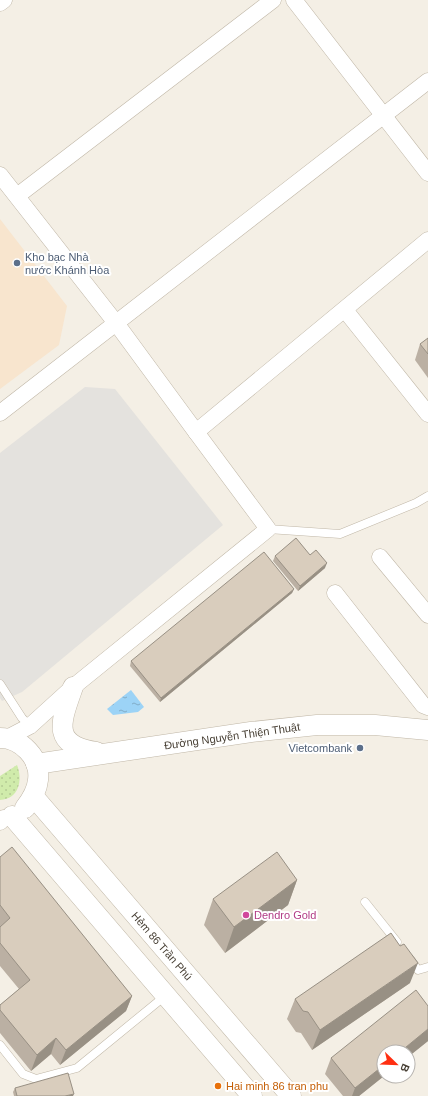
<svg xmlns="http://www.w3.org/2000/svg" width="428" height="1096" viewBox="0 0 428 1096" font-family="Helvetica,sans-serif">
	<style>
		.commercial { fill: #f8e5ce }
		.green { fill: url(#green-dots) }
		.parking { fill: #e4e2de }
		.water { fill: url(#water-ripples) }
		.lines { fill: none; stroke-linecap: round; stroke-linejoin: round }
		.service-casing { stroke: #c0b7a7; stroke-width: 9 }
		.minor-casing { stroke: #c0b7a7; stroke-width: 17 }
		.tertiary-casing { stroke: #c0b7a7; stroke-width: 21 }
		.service { stroke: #fff; stroke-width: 8 }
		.minor { stroke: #fff; stroke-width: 16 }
		.tertiary { stroke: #fff; stroke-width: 20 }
		.wall { fill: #bbb0a3 }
		.shaded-wall { fill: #989084 }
		.building { fill: #d9cdbd; stroke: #989084 }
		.service-dot { fill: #5c6f8a; stroke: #fff; stroke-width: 1.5 }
		.hotel-dot { fill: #d1479c; stroke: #fff; stroke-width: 1.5 }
		.food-dot { fill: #e8710a; stroke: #fff; stroke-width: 1.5 }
		.labels { text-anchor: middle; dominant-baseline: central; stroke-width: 4; stroke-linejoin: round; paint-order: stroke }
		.service-label { font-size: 11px; fill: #4e5e75; stroke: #fff; text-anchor: start }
		.street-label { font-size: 11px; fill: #473f34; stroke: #fff }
		.hotel-label { font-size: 11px; fill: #b23c85; stroke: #fff; text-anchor: start }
		.food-label { font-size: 11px; fill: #c56008; stroke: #fff; text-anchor: start }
	</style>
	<defs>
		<pattern id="green-dots" width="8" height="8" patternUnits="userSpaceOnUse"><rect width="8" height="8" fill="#d0ebab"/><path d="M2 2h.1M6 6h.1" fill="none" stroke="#b4cb94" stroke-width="1.8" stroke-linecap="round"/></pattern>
		<pattern id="water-ripples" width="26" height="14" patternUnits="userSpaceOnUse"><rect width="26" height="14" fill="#9cd3f6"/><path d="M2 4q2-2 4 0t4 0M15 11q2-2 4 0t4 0" fill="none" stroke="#81adc8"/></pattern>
	</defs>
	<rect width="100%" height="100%" fill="#f4efe5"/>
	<path class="commercial" d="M0,219L67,306L59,345L0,389Z"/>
	<path class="green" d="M17,765C23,780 19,799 0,800V776Z"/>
	<path class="parking" d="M85,387L115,389L223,525L22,692L2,701L0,698V453Z"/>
	<path class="water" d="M131,690L144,707L138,712L113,715L107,709Z"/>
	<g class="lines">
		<g class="service-casing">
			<g id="service">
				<path d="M268,529L340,534L416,503L428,496"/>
				<path d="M0,684L22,718L30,726"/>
				<path d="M365,902L397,942"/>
				<path d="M410,959L418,970L428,967"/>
				<path d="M0,1045L23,1074L36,1079L77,1068L165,996"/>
			</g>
		</g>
		<g class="minor-casing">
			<g id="minor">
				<path d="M294,0L428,173"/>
				<path d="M0,3L4,0"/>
				<path d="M0,175L116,323L196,432L428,240"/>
				<path d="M17,196L273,0"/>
				<path d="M345,310L428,414"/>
				<path d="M0,413L428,81"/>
				<path d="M380,557L428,615"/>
				<path d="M335,593L423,705L428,707"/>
				<path d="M7,738L30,726L73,687L268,529L196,432"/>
				<path d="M0,822L4,818"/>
			</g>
		</g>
		<g class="tertiary-casing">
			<g id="tertiary">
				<path d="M73,687C61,721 50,745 96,752"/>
				<path d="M0,738C21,738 41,758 38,780C37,791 32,799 25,808"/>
				<path d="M36,764L251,732L317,725H375L428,730"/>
				<path d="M34,797L291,1096"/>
				<path d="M12,816L252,1096"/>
			</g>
		</g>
		<use href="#service" class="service"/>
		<use href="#minor" class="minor"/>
		<use href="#tertiary" class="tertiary"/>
	</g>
	<g class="wall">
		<path d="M428,338V378L415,360L420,344Z"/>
		<path d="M275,556L325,568L298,591L273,561Z"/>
		<path d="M294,589L292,593L160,702L130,666L131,661Z"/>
		<path d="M0,857L132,996L126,1011L60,1065L51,1054L31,1071L0,1033V1005L19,989L0,966Z"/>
		<path d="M297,880L288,905L225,953L204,925L213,899Z"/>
		<path d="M410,983L312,1050L301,1033L296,1032L287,1019L295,999Z"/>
		<path d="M428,1006V1041L408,1057V1052H384V1076L359,1096H343L325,1074L331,1058Z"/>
		<path d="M15,1088L73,1096H14L13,1092Z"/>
	</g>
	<g class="shaded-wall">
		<path d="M327,563L325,568L298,591L300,586Z"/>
		<path d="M294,589L292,593L160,702L161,698Z"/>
		<path d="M297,880L288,905L225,953L234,927Z"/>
		<path d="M418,963L410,983L312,1050L320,1030Z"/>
		<path d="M132,996L126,1011L60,1065L66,1050Z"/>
		<path d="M428,1029V1041L408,1057V1052H400Z"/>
		<path d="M56,1038L51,1054L31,1071L37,1055Z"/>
		<path d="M384,1065V1076L359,1096H352L355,1088Z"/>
		<path d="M74,1094L73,1096H65Z"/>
	</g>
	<g class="building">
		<path d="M428,338V354L420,344Z"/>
		<path d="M296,538L310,555L316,550L327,563L300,586L275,556Z"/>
		<path d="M264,552L294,589L161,698L131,661Z"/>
		<path d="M12,847L132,996L66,1050L56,1038L37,1055L0,1010V1005L30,980L0,943V927L10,918L0,905V857Z"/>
		<path d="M277,852L297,880L234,927L213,899Z"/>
		<path d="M391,933L400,946L404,944L418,963L320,1030L308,1012L303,1011L295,999Z"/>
		<path d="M416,990L428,1006V1029L400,1052H384V1065L355,1088L331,1058Z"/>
		<path d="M68,1073L74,1094L65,1096H17L15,1088Z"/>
	</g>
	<g class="service-dot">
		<circle cx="17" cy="263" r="4"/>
		<circle cx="360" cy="748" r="4"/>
	</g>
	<circle class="hotel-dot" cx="246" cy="915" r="4"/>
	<circle class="food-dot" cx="218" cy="1086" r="4"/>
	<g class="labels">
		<g class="service-label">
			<text x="25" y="257">Kho bạc Nhà<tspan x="25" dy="13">nước Khánh Hòa</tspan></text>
			<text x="352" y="748" text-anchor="end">Vietcombank</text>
		</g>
		<g class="street-label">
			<text transform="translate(232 736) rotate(-8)">Đường Nguyễn Thiện Thuật</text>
			<text transform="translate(162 946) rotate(49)">Hẻm 86 Trần Phú</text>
		</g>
		<g class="hotel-label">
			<text x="254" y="915">Dendro Gold</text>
		</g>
		<g class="food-label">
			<text x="226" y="1086">Hai minh 86 tran phu</text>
		</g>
	</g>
	<g transform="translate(396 1064) rotate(113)"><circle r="19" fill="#ffffff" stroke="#b5b2ae"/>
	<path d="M0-3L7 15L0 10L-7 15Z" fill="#ff2f11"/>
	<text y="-6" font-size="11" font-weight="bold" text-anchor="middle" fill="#473f34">B</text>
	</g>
</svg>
